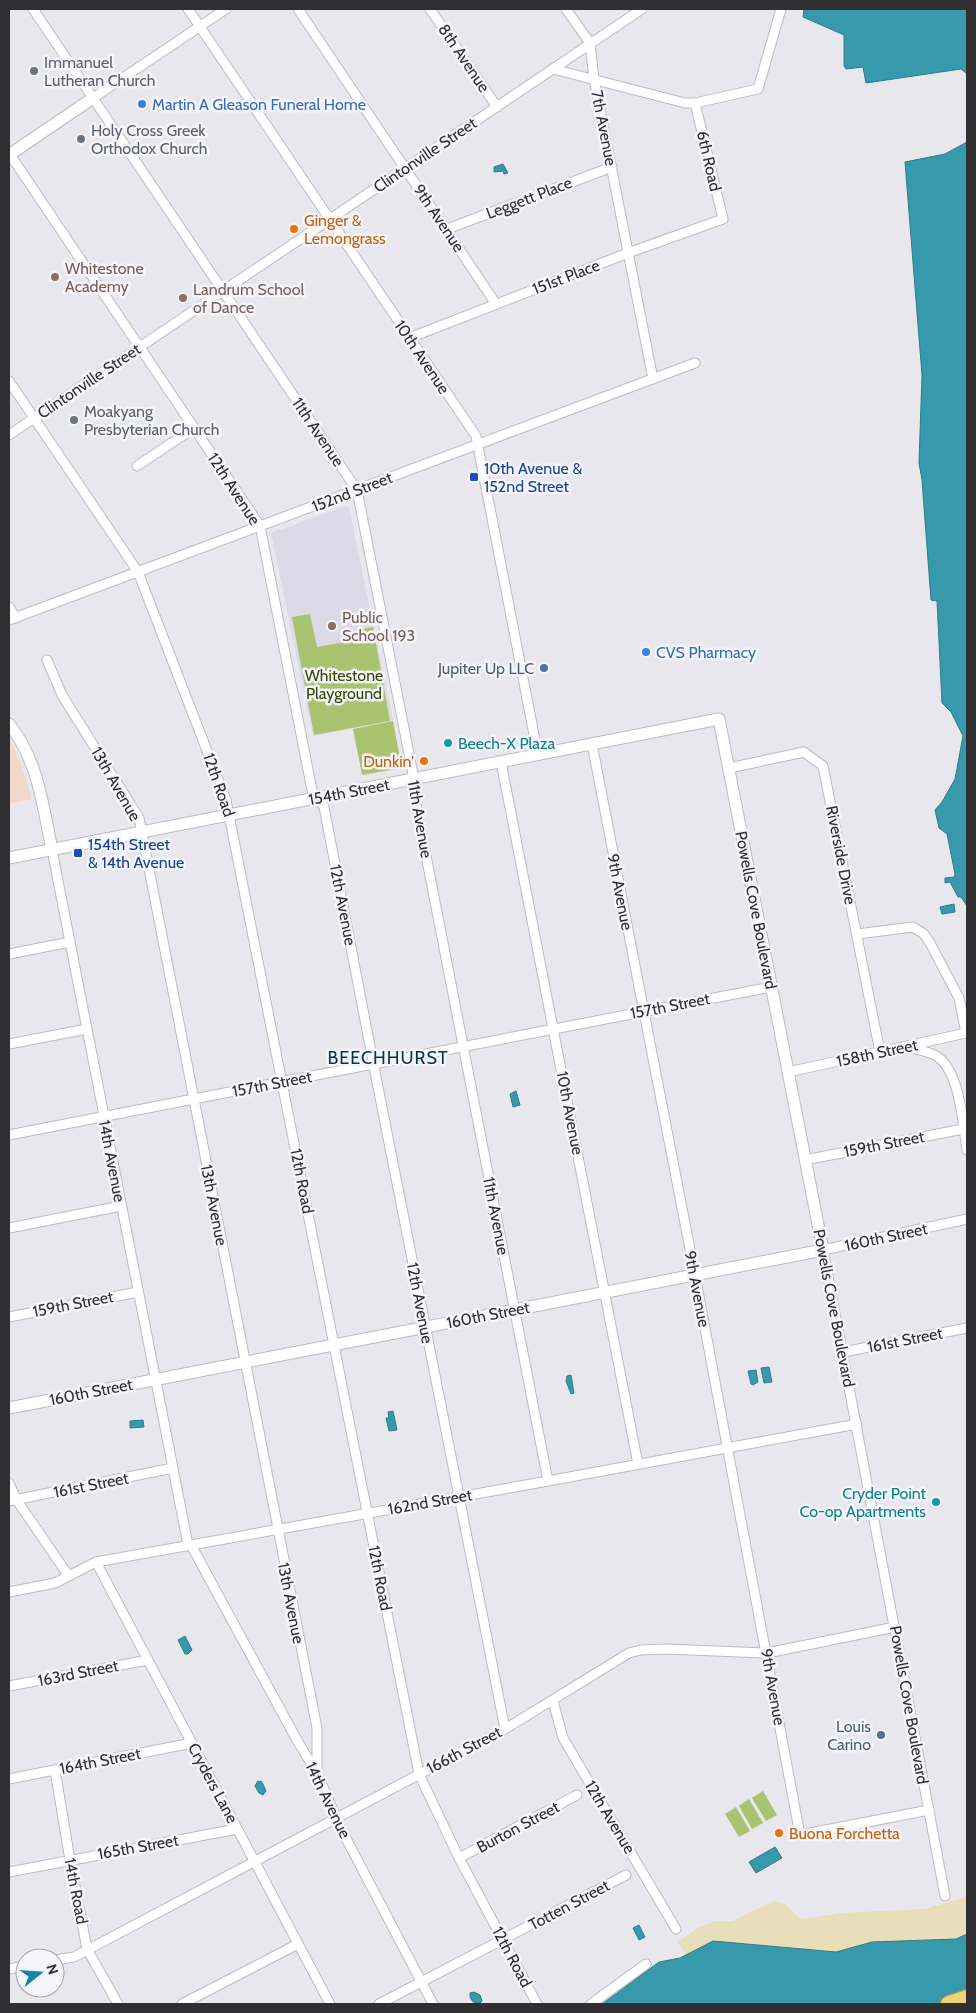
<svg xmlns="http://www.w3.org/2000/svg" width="976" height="2013" viewBox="0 0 976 2013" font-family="Cabin,sans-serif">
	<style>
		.commercial { fill: #eed9cc }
		.built { fill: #dbdae6 }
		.green { fill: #aac371 }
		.sand { fill: #e8deb9 }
		.water { fill: #369aac; stroke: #347a87 }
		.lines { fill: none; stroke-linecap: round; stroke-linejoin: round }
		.minor-casing { stroke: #bcbbc1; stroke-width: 11 }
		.tertiary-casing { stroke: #bcbbc1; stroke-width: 13 }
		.motorway-casing { stroke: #ac9a5d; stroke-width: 18 }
		.minor { stroke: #fff; stroke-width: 9 }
		.tertiary { stroke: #fff; stroke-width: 11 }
		.motorway { stroke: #efd475; stroke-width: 16 }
		.worship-dot { fill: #6b7280; stroke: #f5f4fa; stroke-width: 2 }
		.shop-dot { fill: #3f7fe0; stroke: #f5f4fa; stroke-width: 2 }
		.food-dot { fill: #e8710a; stroke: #f5f4fa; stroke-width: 2 }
		.education-dot { fill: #8d6e63; stroke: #f5f4fa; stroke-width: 2 }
		.transit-dot { fill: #1a4fb4; stroke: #f5f4fa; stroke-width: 2 }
		.service-dot { fill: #5c6f8a; stroke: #f5f4fa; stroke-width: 2 }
		.culture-dot { fill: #0f9aa8; stroke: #f5f4fa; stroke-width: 2 }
		.labels { text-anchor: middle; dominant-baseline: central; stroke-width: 5; stroke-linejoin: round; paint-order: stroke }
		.street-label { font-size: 16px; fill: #2f2f31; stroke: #f5f4fa }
		.worship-label { font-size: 16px; fill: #5b616d; stroke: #f5f4fa; text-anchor: start }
		.shop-label { font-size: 16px; fill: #366cbe; stroke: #f5f4fa; text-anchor: start }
		.food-label { font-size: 16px; fill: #c56008; stroke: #f5f4fa; text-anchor: start }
		.education-label { font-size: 16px; fill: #785e54; stroke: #f5f4fa; text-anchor: start }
		.transit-label { font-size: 16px; fill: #164399; stroke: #f5f4fa; text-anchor: start }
		.service-label { font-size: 16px; fill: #4e5e75; stroke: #f5f4fa; text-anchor: end }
		.park-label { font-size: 16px; fill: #374703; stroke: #f5f4fa }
		.culture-label { font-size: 16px; fill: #0d838f; stroke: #f5f4fa; text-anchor: start }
		.neighbourhood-label { font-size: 18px; letter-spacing: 1px; fill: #033549; stroke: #f5f4fa }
	</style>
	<rect width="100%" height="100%" fill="#e8e7ed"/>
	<path class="commercial" d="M9,737L22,767L32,799L9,804Z"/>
	<path class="built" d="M346,506L349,508L393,720L313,736L271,533Z"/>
	<g class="green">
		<path d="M310,614L317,647L345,642L344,633L373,627L390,721L314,735L292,617Z"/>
		<path d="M393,721L402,768L362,775L353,729Z"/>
		<path d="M763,1791L777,1815L766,1821L752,1798Z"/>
		<path d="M749,1799L763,1823L752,1829L739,1806Z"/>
		<path d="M736,1807L750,1831L739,1837L725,1814Z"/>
	</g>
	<path class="sand" d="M967,1897V1934L956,1939L872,1942L836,1952L713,1941L686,1955L678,1942L699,1927L715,1921H732L774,1901L785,1904L798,1917L804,1919L841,1913L924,1909Z"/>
	<g class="water">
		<path d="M804,9H967V74L961,69L866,83L863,67L846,69L844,66V35L803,17Z"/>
		<path d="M967,142V906L961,897H958L950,882L945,883V878L954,877L955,874L947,834L939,828L935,810L942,802L955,779L963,736L951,712L942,703L937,601L931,600L922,480L919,463L922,375L905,162L945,154Z"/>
		<path d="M503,164L508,173L504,174L503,171L494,172V167Z"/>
		<path d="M954,904L955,912L942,914L940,907Z"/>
		<path d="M516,1091L520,1105L513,1107L510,1094Z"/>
		<path d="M769,1367L772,1382L764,1383L761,1368Z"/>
		<path d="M756,1370L758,1382L753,1385L751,1384L748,1371Z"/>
		<path d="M571,1375L574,1393L571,1394L566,1381L567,1376Z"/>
		<path d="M393,1411L397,1430L389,1431L386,1418H389L388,1412Z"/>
		<path d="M143,1420L144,1427L130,1428V1421Z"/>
		<path d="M185,1636L192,1650L188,1654H185L178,1640Z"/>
		<path d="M258,1781L262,1782L266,1791L263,1795L259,1793L255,1786Z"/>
		<path d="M775,1847L782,1858L756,1873L749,1862Z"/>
		<path d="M639,1925L645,1937L639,1940L633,1928Z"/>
		<path d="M967,1934V2004H602L659,1962L680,1958L713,1941L836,1952L872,1942L956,1939Z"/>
		<path d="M474,1992L480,1995L482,2001L480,2003L473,2002L470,1997V1993Z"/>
	</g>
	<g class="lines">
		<g class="minor-casing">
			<g id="minor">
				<path d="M33,9L357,490L414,779V794L548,1481"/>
				<path d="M188,9L476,436L538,755"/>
				<path d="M298,9L496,304"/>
				<path d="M430,9L497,107"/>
				<path d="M566,9L590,43L594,79L653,379"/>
				<path d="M553,69L685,103H695L758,89L781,9"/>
				<path d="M93,98L226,9"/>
				<path d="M9,153L260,526L312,790L324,807L375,1072L505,1729"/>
				<path d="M447,229L612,167"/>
				<path d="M409,338L628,253L723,219L695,103"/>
				<path d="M9,381L138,572L226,800L419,1774L459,1858L537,2004"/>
				<path d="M9,435L642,9"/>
				<path d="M137,466L194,428"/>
				<path d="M9,607L16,618"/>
				<path d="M9,620L695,363"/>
				<path d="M47,660L62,695L139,818L317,1728V1773"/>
				<path d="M592,744L695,1275L800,1835L929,1810"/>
				<path d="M501,762L638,1464"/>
				<path d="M729,768L804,752L823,766L880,1052"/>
				<path d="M52,850L188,1545"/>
				<path d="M9,954L70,942"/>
				<path d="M9,1044L87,1029"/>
				<path d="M908,1047C918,1050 930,1051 938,1057C960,1073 963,1124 967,1150"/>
				<path d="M788,1072L966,1033L959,998L930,943L924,934L913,927L857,934"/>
				<path d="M9,1135C263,1086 517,1035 771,987"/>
				<path d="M805,1160L963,1129"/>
				<path d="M9,1228L121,1206"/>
				<path d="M9,1317L138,1292"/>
				<path d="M843,1352L967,1328"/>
				<path d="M9,1483L16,1499L68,1575"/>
				<path d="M9,1501L173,1468"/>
				<path d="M191,1545L298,1742L317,1773L339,1825L433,2004"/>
				<path d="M96,1562L330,2004"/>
				<path d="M9,1592L55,1583L96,1562L548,1481L857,1424"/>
				<path d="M9,1686L148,1660"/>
				<path d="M553,1701L563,1738L676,1929"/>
				<path d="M55,1770L70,1860L87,1949L118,2004"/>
				<path d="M9,1779L192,1743"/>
				<path d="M459,1858L577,1795"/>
				<path d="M9,1872L237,1829"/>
				<path d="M945,1896L823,1250L967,1219"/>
				<path d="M55,1960L74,1957L505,1729L629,1653L641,1650L667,1649L767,1653L895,1627"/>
				<path d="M9,1969L25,1966"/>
				<path d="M182,2004L298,1944"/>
				<path d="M379,2004L626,1875"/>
				<path d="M591,2004L646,1964"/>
			</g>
		</g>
		<g class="tertiary-casing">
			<g id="tertiary">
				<path d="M9,155L93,98"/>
				<path d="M9,724C38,760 43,806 52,850"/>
				<path d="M9,858L719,719L823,1250L9,1408"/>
			</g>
		</g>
		<g class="motorway-casing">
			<path id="motorway" d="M949,2004L967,1998"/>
		</g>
		<use href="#minor" class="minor"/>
		<use href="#tertiary" class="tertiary"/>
		<use href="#motorway" class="motorway"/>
	</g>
	<g class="worship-dot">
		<circle cx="34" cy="71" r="5"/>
		<circle cx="81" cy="139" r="5"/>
		<circle cx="74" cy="420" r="5"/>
	</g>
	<g class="shop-dot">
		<circle cx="142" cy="104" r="5"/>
		<circle cx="646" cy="652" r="5"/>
	</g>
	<g class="food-dot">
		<circle cx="294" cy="229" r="5"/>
		<circle cx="424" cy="761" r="5"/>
		<circle cx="779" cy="1833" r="5"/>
	</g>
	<g class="education-dot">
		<circle cx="55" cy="277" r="5"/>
		<circle cx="183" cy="298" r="5"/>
		<circle cx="332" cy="626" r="5"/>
	</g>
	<g class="transit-dot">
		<rect x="469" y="472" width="10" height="10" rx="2.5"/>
		<rect x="73" y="848" width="10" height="10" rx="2.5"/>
	</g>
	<g class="service-dot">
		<circle cx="544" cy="668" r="5"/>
		<circle cx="881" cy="1735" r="5"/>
	</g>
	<g class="culture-dot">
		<circle cx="448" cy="743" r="5"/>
		<circle cx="936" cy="1502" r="5"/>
	</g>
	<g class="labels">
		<g class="street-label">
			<text transform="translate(464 58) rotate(56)">8th Avenue</text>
			<text transform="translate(604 128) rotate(79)">7th Avenue</text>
			<text transform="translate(425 155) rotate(-34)">Clintonville Street</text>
			<text transform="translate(709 161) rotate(77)">6th Road</text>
			<text transform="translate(529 198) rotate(-21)">Leggett Place</text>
			<text transform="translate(439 218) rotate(56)">9th Avenue</text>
			<text transform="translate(566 277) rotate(-21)">151st Place</text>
			<text transform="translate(422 357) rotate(56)">10th Avenue</text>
			<text transform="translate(89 381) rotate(-34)">Clintonville Street</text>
			<text transform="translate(318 432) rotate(56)">11th Avenue</text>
			<text transform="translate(234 489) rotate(57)">12th Avenue</text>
			<text transform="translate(352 492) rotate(-21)">152nd Street</text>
			<text transform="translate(116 784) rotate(60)">13th Avenue</text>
			<text transform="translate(219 785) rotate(71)">12th Road</text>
			<text transform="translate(349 792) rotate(-11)">154th Street</text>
			<text transform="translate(420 819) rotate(80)">11th Avenue</text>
			<text transform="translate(841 855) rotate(79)">Riverside Drive</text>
			<text transform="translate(620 892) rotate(79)">9th Avenue</text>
			<text transform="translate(343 905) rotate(79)">12th Avenue</text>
			<text transform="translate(756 910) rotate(79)">Powells Cove Boulevard</text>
			<text transform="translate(670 1006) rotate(-11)">157th Street</text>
			<text transform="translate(877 1053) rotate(-12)">158th Street</text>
			<text transform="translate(272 1084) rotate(-11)">157th Street</text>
			<text transform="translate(570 1113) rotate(79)">10th Avenue</text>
			<text transform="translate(884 1144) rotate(-11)">159th Street</text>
			<text transform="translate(112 1161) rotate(79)">14th Avenue</text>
			<text transform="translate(302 1181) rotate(79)">12th Road</text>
			<text transform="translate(214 1205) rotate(79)">13th Avenue</text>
			<text transform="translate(496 1216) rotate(79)">11th Avenue</text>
			<text transform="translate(886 1237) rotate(-12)">160th Street</text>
			<text transform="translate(697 1289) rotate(79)">9th Avenue</text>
			<text transform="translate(420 1303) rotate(79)">12th Avenue</text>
			<text transform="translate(73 1304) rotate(-11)">159th Street</text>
			<text transform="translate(834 1308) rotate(79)">Powells Cove Boulevard</text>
			<text transform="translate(488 1315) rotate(-11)">160th Street</text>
			<text transform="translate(905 1340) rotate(-11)">161st Street</text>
			<text transform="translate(91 1392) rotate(-11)">160th Street</text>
			<text transform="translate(91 1485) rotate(-11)">161st Street</text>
			<text transform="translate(430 1502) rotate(-10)">162nd Street</text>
			<text transform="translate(380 1578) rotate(79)">12th Road</text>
			<text transform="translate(291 1603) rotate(79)">13th Avenue</text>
			<text transform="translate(78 1673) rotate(-11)">163rd Street</text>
			<text transform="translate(773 1687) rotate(80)">9th Avenue</text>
			<text transform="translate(909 1705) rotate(80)">Powells Cove Boulevard</text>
			<text transform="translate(464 1750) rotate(-28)">166th Street</text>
			<text transform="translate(100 1761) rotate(-11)">164th Street</text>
			<text transform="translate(213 1783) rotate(62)">Cryders Lane</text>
			<text transform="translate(328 1800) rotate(64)">14th Avenue</text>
			<text transform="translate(610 1817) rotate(59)">12th Avenue</text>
			<text transform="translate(518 1827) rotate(-28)">Burton Street</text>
			<text transform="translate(138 1847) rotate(-10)">165th Street</text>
			<text transform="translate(76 1891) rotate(79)">14th Road</text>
			<text transform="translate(569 1905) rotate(-28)">Totten Street</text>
			<text transform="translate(512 1957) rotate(62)">12th Road</text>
		</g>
		<g class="worship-label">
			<text x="44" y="62">Immanuel<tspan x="44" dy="18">Lutheran Church</tspan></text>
			<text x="91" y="130">Holy Cross Greek<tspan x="91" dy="18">Orthodox Church</tspan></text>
			<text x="84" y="411">Moakyang<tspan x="84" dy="18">Presbyterian Church</tspan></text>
		</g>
		<g class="shop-label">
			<text x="152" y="104">Martin A Gleason Funeral Home</text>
			<text x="656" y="652">CVS Pharmacy</text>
		</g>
		<g class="food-label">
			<text x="304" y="220">Ginger &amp;<tspan x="304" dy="18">Lemongrass</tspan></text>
			<text x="414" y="761" text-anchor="end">Dunkin'</text>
			<text x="789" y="1833">Buona Forchetta</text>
		</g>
		<g class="education-label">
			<text x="65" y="268">Whitestone<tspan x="65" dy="18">Academy</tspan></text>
			<text x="193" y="289">Landrum School<tspan x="193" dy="18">of Dance</tspan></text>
			<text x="342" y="617">Public<tspan x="342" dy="18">School 193</tspan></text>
		</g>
		<g class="transit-label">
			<text x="484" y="468">10th Avenue &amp;<tspan x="484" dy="18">152nd Street</tspan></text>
			<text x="88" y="844">154th Street<tspan x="88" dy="18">&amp; 14th Avenue</tspan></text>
		</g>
		<g class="service-label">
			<text x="534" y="668">Jupiter Up LLC</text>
			<text x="871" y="1726">Louis<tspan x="871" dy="18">Carino</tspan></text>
		</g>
		<g class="park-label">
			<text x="344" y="675">Whitestone<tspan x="344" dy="18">Playground</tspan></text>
		</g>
		<g class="culture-label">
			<text x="458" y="743">Beech-X Plaza</text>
			<text x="926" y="1493" text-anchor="end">Cryder Point<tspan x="926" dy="18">Co-op Apartments</tspan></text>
		</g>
		<g class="neighbourhood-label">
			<text x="388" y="1058">BEECHHURST</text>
		</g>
	</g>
	<rect width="976" height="2013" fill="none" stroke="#2f2f31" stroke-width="20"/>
	<g transform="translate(40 1973) rotate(73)"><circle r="24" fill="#f5f4fa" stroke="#a6a5aa"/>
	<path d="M0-4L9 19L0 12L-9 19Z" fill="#1981aa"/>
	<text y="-8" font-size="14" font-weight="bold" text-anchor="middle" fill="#2f2f31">N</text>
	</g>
</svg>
